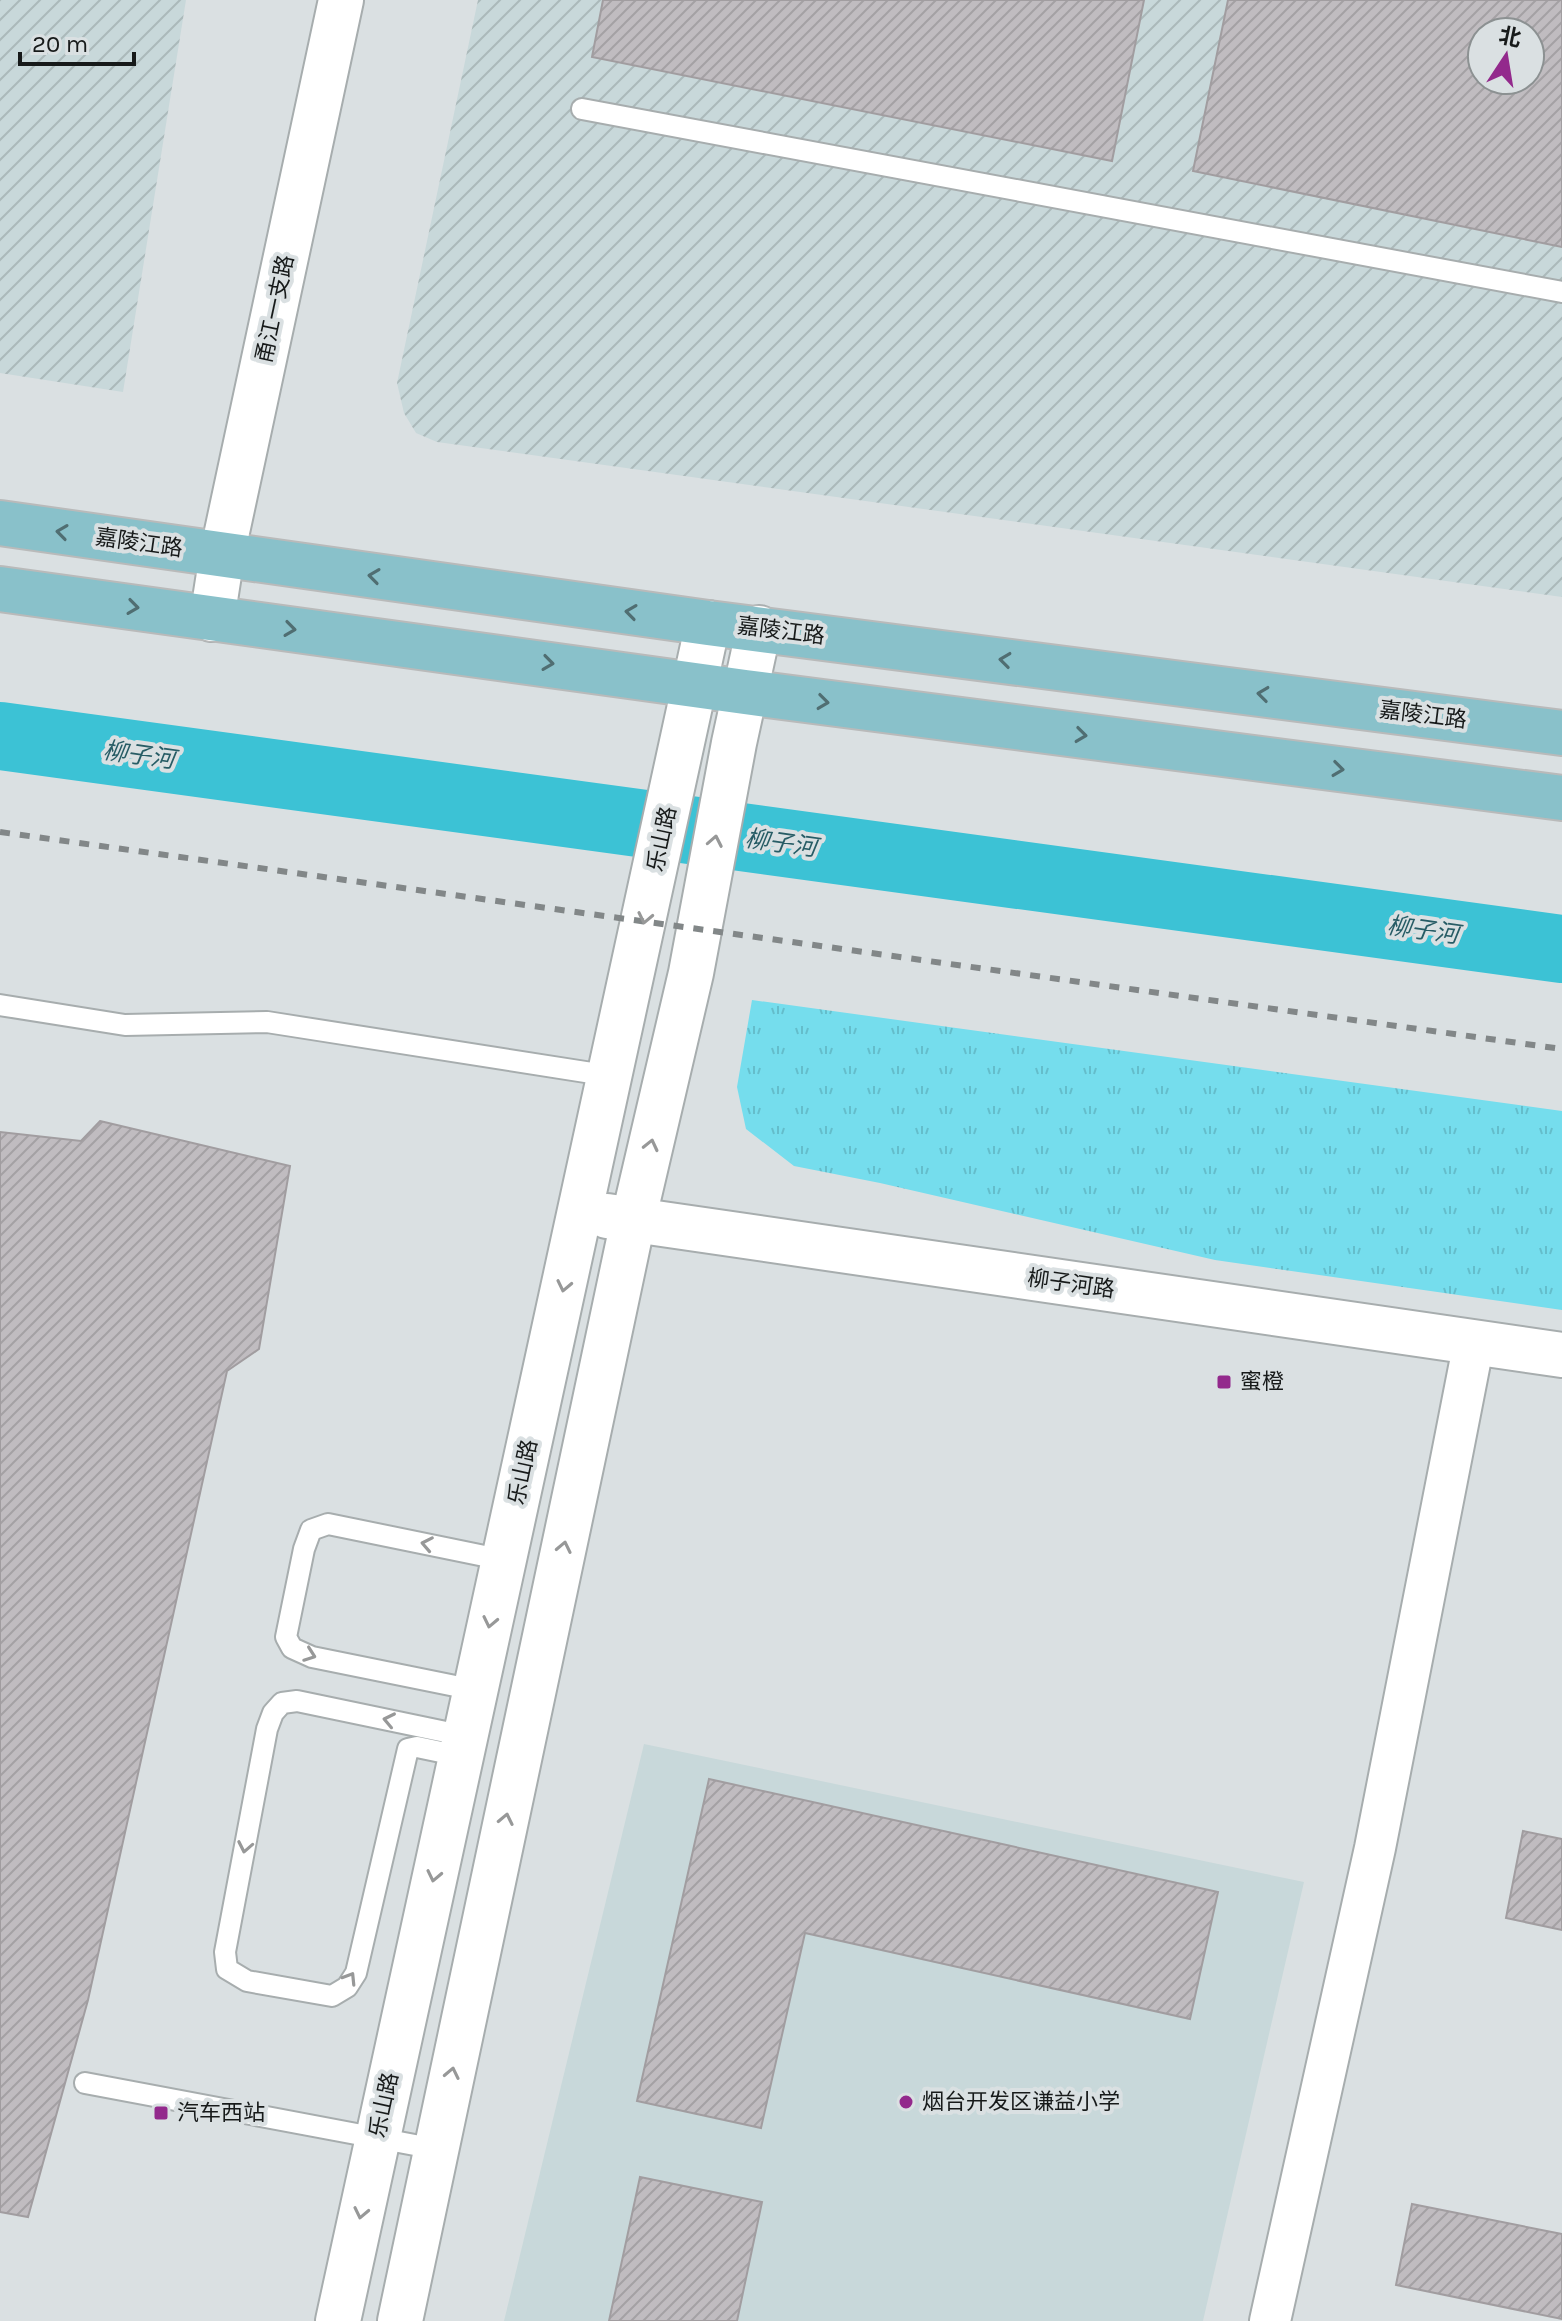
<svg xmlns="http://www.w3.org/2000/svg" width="1562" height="2321" viewBox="0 0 1562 2321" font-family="Karla,'Noto Sans SC',sans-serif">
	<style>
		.built { fill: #c8d8da }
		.industrial { fill: url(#industrial-furrows); fill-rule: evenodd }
		.grass { fill: url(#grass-tufts) }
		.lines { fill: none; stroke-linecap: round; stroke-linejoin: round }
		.river { stroke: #3cc2d5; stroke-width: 68 }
		.building { fill: url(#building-hatch); stroke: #a19da0; stroke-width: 2; fill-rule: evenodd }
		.service-casing { stroke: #a7adae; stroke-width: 24 }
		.minor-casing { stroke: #a7adae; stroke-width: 44 }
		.tertiary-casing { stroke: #a7adae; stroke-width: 48 }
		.primary-casing { stroke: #b9baba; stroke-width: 48 }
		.service { stroke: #fff; stroke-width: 20 }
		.minor { stroke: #fff; stroke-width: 40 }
		.tertiary { stroke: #fff; stroke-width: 44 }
		.primary { stroke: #89c1ca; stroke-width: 44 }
		.rail { stroke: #828788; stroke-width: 6; stroke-dasharray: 10 10; stroke-linecap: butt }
		.oneway { stroke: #506e72 }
		.oneway2 { stroke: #979898 }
		.poi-dot { fill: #93298c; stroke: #dae0e2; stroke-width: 3 }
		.labels { text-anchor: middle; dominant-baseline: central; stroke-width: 8; stroke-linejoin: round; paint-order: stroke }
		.street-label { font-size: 22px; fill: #171a1a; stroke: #dae0e2 }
		.poi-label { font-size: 22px; fill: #171a1a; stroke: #dae0e2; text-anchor: start }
		.water-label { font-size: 24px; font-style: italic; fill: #275c65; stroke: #dae0e2 }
	</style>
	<defs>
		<pattern id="industrial-furrows" width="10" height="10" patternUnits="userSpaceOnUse" patternTransform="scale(2)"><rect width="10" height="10" fill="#c8d8da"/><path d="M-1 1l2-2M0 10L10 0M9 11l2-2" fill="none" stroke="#abb9ba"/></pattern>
		<pattern id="grass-tufts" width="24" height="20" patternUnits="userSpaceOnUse" patternTransform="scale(2)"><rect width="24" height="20" fill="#75dded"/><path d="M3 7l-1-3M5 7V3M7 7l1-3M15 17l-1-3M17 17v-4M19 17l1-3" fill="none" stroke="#64bdcb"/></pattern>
		<pattern id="building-hatch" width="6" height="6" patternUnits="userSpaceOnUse" patternTransform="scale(2)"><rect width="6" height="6" fill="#c0bcc0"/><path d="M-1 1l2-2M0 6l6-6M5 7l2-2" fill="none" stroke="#a4a1a4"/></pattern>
	</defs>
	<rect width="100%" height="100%" fill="#dae0e2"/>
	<path class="built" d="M644,1744L1304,1882L1203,2321H504Z"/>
	<g class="industrial">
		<path d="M0,0H186L123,392L0,373Z"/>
		<path d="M478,0H1562V597L437,442L416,433L404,413L397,383ZM1482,32H1530V80H1482Z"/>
	</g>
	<path class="grass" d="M752,1000L1562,1111V1310L1215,1260L880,1183L794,1166L746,1129L737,1087Z"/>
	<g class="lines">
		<path class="river" d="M0,736L1562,949"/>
	</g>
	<g class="building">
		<path d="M603,0H1144L1112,161L592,57Z"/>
		<path d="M1228,0H1562V247L1193,171ZM1482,32H1530V80H1482Z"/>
		<path d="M100,1121L290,1166L259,1349L227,1371L88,2000L28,2217L0,2212V1132L81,1141Z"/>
		<path d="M709,1779L1218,1892L1190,2019L805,1933L761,2128L637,2101Z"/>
		<path d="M1523,1831L1562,1839V1930L1506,1918Z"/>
		<path d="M640,2177L762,2202L737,2321H609Z"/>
		<path d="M1412,2204L1562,2234V2319L1396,2285Z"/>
	</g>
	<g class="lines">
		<g class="service-casing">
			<g id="service">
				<path d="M582,109L1562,292"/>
				<path d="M0,1005L125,1025L267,1022L611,1076"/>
				<path d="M475,1690L312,1657L292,1648L286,1637L304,1549L311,1530L328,1524L504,1560"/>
				<path d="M460,1756L417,1747L408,1749L356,1973L347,1987L332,1996L247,1981L227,1969L225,1952L267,1729L273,1713L282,1703L297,1701L465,1736"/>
				<path d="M85,2083L436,2149"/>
			</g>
		</g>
		<g class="minor-casing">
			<path id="minor" d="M1270,2321L1375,1848L1474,1342"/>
		</g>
		<g class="tertiary-casing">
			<g id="tertiary">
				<path d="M212,619L222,555L341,0"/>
				<path d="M607,1216L1562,1355"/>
				<path d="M338,2321L708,623"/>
				<path d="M400,2321L633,1221L691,973L734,743L759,628"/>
			</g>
		</g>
		<g class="primary-casing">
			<g id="primary">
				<path d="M0,523L708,623L1562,733"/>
				<path d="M0,589L745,692L1562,798"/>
			</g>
		</g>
		<use href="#service" class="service"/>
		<use href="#minor" class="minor"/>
		<use href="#tertiary" class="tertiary"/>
		<use href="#primary" class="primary"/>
		<path class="rail" d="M0,832L1562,1049"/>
	</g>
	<defs><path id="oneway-chevron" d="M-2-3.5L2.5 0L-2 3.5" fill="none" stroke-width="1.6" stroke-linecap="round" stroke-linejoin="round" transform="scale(2)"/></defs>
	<g class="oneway">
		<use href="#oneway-chevron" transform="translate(62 532) rotate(-172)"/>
		<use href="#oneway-chevron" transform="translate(374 576) rotate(-172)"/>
		<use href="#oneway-chevron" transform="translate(133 607) rotate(8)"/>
		<use href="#oneway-chevron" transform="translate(631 612) rotate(-172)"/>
		<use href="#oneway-chevron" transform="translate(290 629) rotate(8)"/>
		<use href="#oneway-chevron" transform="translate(1005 660) rotate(-173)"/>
		<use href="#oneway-chevron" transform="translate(548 663) rotate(8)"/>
		<use href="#oneway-chevron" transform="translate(1263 694) rotate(-173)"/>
		<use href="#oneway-chevron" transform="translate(823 702) rotate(7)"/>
		<use href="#oneway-chevron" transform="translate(1081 735) rotate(7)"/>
		<use href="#oneway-chevron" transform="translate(1338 769) rotate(7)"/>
	</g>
	<g class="oneway2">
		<use href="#oneway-chevron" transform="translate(715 841) rotate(-79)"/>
		<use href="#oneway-chevron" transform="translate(645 918) rotate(102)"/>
		<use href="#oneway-chevron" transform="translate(651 1145) rotate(-77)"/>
		<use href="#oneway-chevron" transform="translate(564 1286) rotate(102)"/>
		<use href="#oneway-chevron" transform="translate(427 1544) rotate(-169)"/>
		<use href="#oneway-chevron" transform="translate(564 1547) rotate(-78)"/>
		<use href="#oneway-chevron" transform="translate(490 1622) rotate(102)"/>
		<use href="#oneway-chevron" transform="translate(310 1655) rotate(20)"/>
		<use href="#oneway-chevron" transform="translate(389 1720) rotate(-168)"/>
		<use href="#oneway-chevron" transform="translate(506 1819) rotate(-78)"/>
		<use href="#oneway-chevron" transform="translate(245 1847) rotate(101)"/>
		<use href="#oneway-chevron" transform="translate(434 1876) rotate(102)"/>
		<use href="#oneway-chevron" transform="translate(350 1978) rotate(-58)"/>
		<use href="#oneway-chevron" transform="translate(452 2073) rotate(-78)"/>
		<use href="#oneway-chevron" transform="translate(361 2213) rotate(102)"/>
	</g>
	<g class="poi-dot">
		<rect x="1216" y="1374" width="16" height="16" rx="4"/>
		<circle cx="906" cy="2102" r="8"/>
		<rect x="153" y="2105" width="16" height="16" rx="4"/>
	</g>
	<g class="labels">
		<g class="street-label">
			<text transform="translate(275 309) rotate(-78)">甬江一支路</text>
			<text transform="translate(139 543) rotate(8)">嘉陵江路</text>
			<text transform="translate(781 631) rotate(7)">嘉陵江路</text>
			<text transform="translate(1423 715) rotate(7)">嘉陵江路</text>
			<text transform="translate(662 839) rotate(-78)">乐山路</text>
			<text transform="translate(1071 1284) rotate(8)">柳子河路</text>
			<text transform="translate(523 1472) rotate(-78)">乐山路</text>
			<text transform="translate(384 2105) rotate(-78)">乐山路</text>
		</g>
		<g class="poi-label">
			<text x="1240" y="1382">蜜橙</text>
			<text x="922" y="2102">烟台开发区谦益小学</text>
			<text x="177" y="2113">汽车西站</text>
		</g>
		<g class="water-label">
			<text transform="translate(139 755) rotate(8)">柳子河</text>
			<text transform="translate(781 843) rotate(8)">柳子河</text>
			<text transform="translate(1423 930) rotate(8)">柳子河</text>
		</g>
	</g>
	<g transform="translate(1506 56) rotate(12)"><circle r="38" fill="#dae0e2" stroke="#8c9192" stroke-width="2"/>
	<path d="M0-6L14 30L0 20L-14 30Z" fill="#93298c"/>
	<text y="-12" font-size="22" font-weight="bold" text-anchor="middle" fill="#171a1a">北</text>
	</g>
	<path d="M20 52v12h114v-12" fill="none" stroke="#171a1a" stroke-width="4"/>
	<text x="32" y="52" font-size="24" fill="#171a1a" stroke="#dae0e2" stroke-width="6" paint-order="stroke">20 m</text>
</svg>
